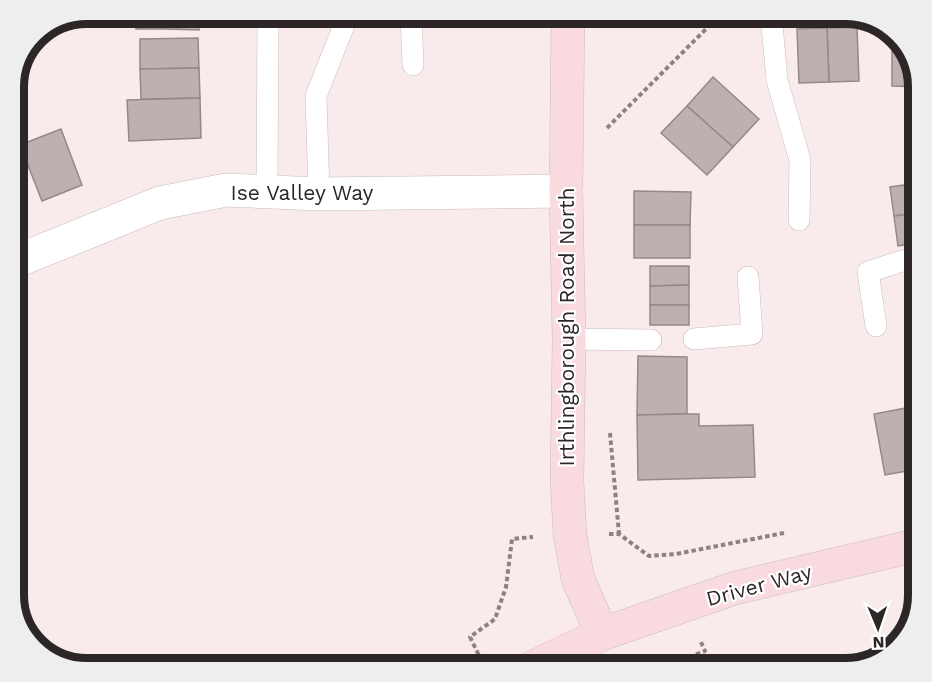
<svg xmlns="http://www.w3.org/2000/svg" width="932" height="682" viewBox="0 0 932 682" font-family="'Work Sans',sans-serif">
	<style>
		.building { fill: #bdb0b1; stroke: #948889; stroke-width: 1.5 }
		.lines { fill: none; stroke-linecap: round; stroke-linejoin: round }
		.service-casing { stroke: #cabcbd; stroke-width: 22 }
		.minor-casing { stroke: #cabcbd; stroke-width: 34 }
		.secondary-casing { stroke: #cabcbd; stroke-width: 34 }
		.path { stroke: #8c8283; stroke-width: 4; stroke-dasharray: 4.5 3; stroke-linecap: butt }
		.service { stroke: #fff; stroke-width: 21 }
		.minor { stroke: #fff; stroke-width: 33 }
		.secondary { stroke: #f9dadf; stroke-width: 33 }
		.labels { text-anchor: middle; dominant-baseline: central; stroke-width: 4.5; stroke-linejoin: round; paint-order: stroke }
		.street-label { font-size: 21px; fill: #2c2627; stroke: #fff }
		.rim { fill: none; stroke: #2c2627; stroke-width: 8 }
	</style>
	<rect width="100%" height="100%" fill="#f9ebec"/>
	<g class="building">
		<rect x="136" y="14" width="32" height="15"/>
		<path d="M168,14H199V30L168,29Z"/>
		<path d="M857,27L859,81L829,82L827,28Z"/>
		<path d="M827,28L829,82L799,83L797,29Z"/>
		<path d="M892,33L918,87L892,86Z"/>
		<path d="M198,38L199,68L140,69V39Z"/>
		<path d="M199,68L200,98L141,99L140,69Z"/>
		<path d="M713,77L759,119L733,147L687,106Z"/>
		<path d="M200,98L201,138L129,141L127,100Z"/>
		<path d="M687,106L733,147L707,175L661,133Z"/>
		<path d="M61,129L82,185L42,201L20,145Z"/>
		<path d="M918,183V213L894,216L890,187Z"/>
		<path d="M634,191L691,192L690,225H634Z"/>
		<path d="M918,213V243L898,246L894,216Z"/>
		<rect x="634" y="225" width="56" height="33"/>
		<path d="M650,266H689V285L650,286Z"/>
		<path d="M689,285V305H650V286Z"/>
		<rect x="650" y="305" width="39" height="20"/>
		<path d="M638,356L687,357V414L637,415Z"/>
		<path d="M918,406V450L911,407Z"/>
		<path d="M911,407L918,450V469L885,475L874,414Z"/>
		<path d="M687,414H699V426L753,425L755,477L638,480L637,415Z"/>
	</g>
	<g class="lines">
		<g class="service-casing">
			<g id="service">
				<path d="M411,14L413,65"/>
				<path d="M771,14L777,80L800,160L799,220"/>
				<path d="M267,191L268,14"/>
				<path d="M319,194L316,96L348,15L470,14"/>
				<path d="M876,326L868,272L902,261L918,259"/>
				<path d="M569,339L651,340"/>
				<path d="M694,339L752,334L748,277"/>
			</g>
		</g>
		<g class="minor-casing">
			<path id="minor" d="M14,262L160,203L226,190L319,194L566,191"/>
		</g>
		<g class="secondary-casing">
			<g id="secondary">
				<path d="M568,14L566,191L569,339L567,481L570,535L578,579L602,634"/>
				<path d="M531,668L602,634L735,588L918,545"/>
			</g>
		</g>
		<g class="path">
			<path d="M607,128L721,14"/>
			<path d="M610,433L619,534"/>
			<path d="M609,534H619L649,556L676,554L784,533"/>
			<path d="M485,668L470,637L495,619L506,587L512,539L533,537"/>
			<path d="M661,668L705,651L700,640"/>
		</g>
		<use href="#service" class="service"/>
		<use href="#minor" class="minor"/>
		<use href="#secondary" class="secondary"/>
	</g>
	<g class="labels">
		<g class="street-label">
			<text x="302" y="192">Ise Valley Way</text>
			<text transform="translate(566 327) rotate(-90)">Irthlingborough Road North</text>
			<text transform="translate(759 585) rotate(-15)">Driver Way</text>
		</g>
	</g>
	<path d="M0 0H932V682H0ZM87 24H845A63 63 0 0 1 908 87V595A63 63 0 0 1 845 658H87A63 63 0 0 1 24 595V87A63 63 0 0 1 87 24Z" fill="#eee" fill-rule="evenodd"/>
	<path class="rim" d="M87 24H845A63 63 0 0 1 908 87V595A63 63 0 0 1 845 658H87A63 63 0 0 1 24 595V87A63 63 0 0 1 87 24Z"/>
	<g transform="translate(878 628) rotate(178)" stroke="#ffffff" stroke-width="4.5" paint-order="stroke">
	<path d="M0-4.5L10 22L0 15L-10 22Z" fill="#2c2627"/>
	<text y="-9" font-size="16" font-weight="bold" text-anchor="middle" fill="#2c2627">N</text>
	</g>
</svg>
